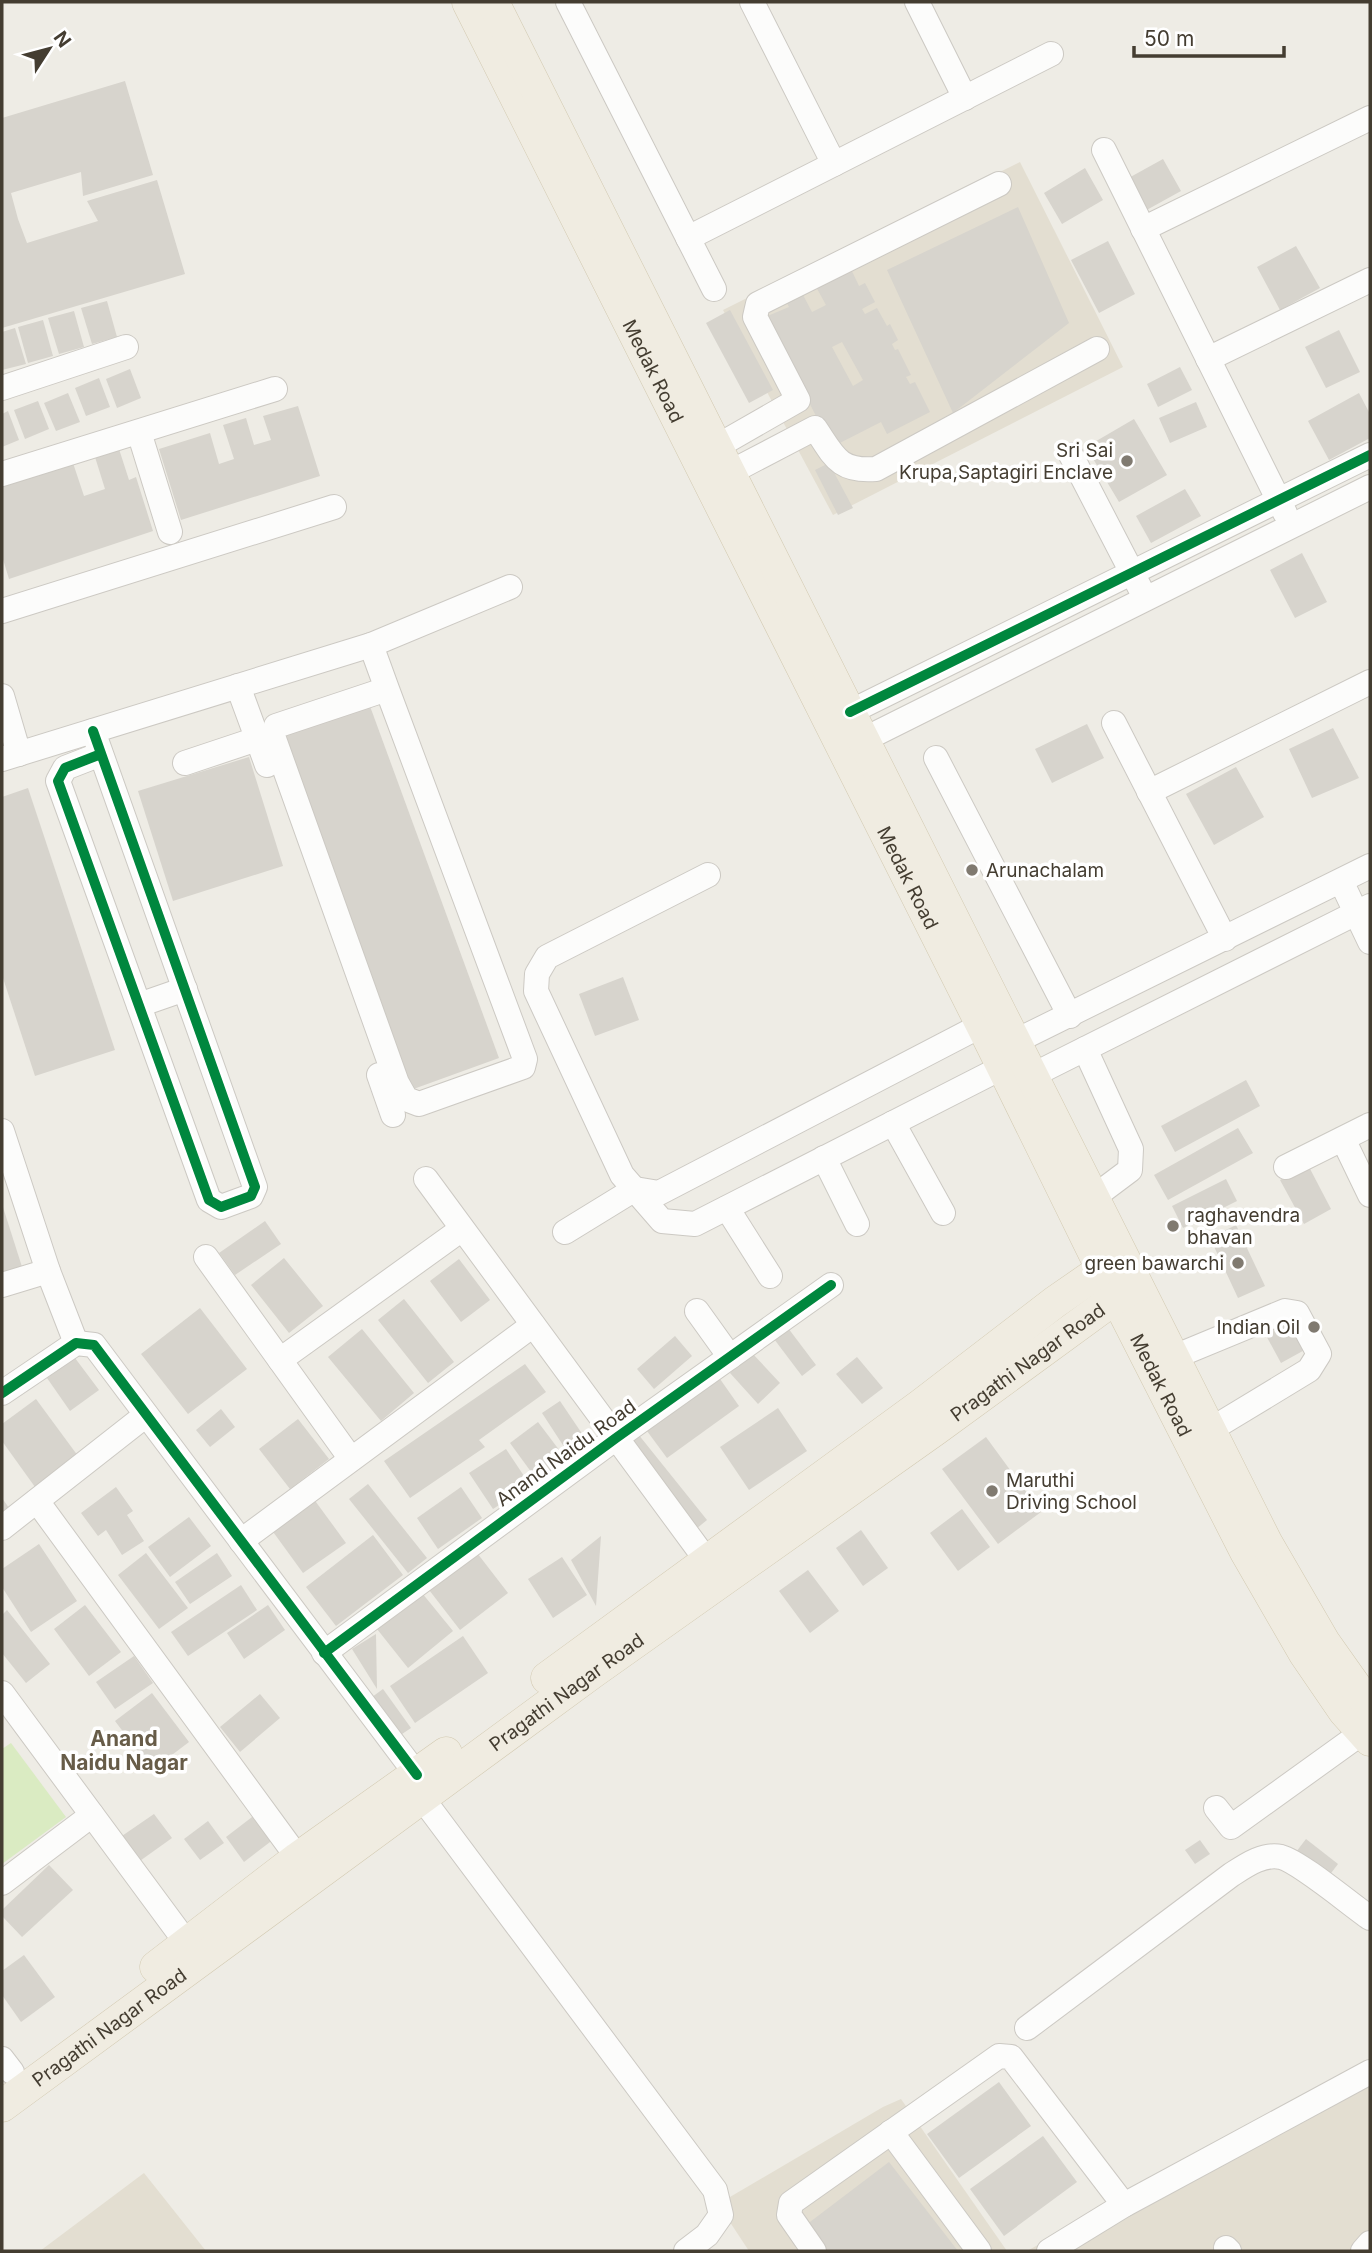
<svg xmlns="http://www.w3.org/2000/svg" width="1372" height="2253" viewBox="0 0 1372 2253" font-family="Inter,sans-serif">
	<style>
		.residential { fill: #e3ded1 }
		.green { fill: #daebc2 }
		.building { fill: #d7d4cd; fill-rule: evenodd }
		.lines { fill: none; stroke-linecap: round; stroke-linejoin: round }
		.minor-casing { stroke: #ccc9c3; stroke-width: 26 }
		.major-casing { stroke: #d2c9b0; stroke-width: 33 }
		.minor { stroke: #fcfcfb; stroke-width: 24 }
		.major { stroke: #f0ece1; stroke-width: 32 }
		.cycleway-casing { stroke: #fff; stroke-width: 15 }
		.cycleway { stroke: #00873e; stroke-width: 10 }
		.poi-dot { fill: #807a70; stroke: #fff; stroke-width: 2.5 }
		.labels { text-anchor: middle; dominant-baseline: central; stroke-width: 7; stroke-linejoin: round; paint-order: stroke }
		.street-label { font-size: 19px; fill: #443d31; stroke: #fff }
		.poi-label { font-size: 19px; fill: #443d31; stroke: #fff; text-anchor: end }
		.neighbourhood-label { font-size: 21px; font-weight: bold; fill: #675c48; stroke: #fff }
	</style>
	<rect width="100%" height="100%" fill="#eeece5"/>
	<g class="residential">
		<path d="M1020,162L1123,367L833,515L723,310Z"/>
		<path d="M1370,2062V2251H1027L1307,2096Z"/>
		<path d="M901,2099L1007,2251H749L718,2204L883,2107Z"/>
		<path d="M144,2173L206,2251H40Z"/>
	</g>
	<path class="green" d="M11,1743L66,1817L2,1864V1749Z"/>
	<g class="building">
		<path d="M125,81L153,175L83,196L81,172L11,193L18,219L27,243L98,221L87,201L157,180L185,274L2,328V118Z"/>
		<path d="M1163,159L1181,191L1143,212L1125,180Z"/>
		<path d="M1085,168L1103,200L1062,224L1044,193Z"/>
		<path d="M1018,207L1069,323L953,413L887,270Z"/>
		<path d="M1108,241L1135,294L1099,313L1071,260Z"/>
		<path d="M1296,246L1320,288L1280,310L1257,267Z"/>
		<path d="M850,267L859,286L865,283L875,302L862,309L865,314L877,308L887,326L890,324L898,340L892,344L895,350L898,349L911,375L906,377L910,384L915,382L930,412L887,434L881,422L832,447L765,317L789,307L786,301L802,293L812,312L826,305L815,285ZM842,342L863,380L853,386L832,347Z"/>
		<path d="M107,301L117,337L92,344L81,308Z"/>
		<path d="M730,310L773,390L749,403L706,323Z"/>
		<path d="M74,311L84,347L59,354L48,318Z"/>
		<path d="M43,320L53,356L28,363L18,327Z"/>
		<path d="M15,328L26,364L2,370V332Z"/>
		<path d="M1339,330L1360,372L1326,388L1305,347Z"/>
		<path d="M1180,367L1192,390L1158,407L1147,384Z"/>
		<path d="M130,369L141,398L117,408L106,379Z"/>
		<path d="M99,378L110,407L86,416L75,388Z"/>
		<path d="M68,393L80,422L56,431L44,403Z"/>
		<path d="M1359,393L1370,414V438L1329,460L1308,421Z"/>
		<path d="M38,401L49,429L25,439L14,410Z"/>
		<path d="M1196,402L1207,427L1170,443L1159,418Z"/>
		<path d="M298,406L320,476L181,520L159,449L210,433L219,464L234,459L223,425L246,418L254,445L271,440L263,416Z"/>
		<path d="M8,411L19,440L2,447V414Z"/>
		<path d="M1134,419L1167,475L1119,502L1086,447Z"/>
		<path d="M119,449L129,480L136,477L153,531L9,579L2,556V486L73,463L84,496L105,489L95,457Z"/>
		<path d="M829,463L853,508L838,515L815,470Z"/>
		<path d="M1185,489L1201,516L1151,543L1136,516Z"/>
		<path d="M1302,553L1327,602L1295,618L1270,570Z"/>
		<path d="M367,698L499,1058L408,1091L276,731Z"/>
		<path d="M1087,724L1104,758L1052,783L1035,749Z"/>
		<path d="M1333,728L1359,778L1312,798L1289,749Z"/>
		<path d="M249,757L283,866L173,901L138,791Z"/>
		<path d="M1236,767L1264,817L1214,845L1186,794Z"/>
		<path d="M28,788L115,1050L35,1076L2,975V797Z"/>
		<path d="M623,977L639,1020L595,1036L579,994Z"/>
		<path d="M1246,1080L1260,1106L1175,1152L1161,1126Z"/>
		<path d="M1238,1128L1253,1153L1168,1200L1154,1175Z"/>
		<path d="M1308,1165L1331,1209L1304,1224L1280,1180Z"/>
		<path d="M1226,1179L1237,1201L1183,1228L1172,1206Z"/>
		<path d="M2,1204L23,1270L2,1277Z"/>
		<path d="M265,1221L281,1244L235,1275L219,1253Z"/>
		<path d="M1236,1225L1265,1286L1238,1298L1210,1238Z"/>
		<path d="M284,1258L323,1306L289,1333L251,1285Z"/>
		<path d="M459,1259L490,1300L461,1322L430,1281Z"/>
		<path d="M404,1299L454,1362L428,1383L378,1320Z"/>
		<path d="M200,1308L247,1369L188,1414L141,1354Z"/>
		<path d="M1292,1314L1310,1347L1281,1363L1263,1330Z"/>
		<path d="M785,1324L816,1365L802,1376L771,1335Z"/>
		<path d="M362,1329L414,1393L381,1421L328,1357Z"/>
		<path d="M675,1336L692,1356L654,1389L637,1369Z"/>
		<path d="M752,1353L780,1383L758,1404L730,1373Z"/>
		<path d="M857,1357L883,1388L862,1404L836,1374Z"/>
		<path d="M75,1358L99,1390L70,1411L47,1378Z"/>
		<path d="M525,1364L546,1392L479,1440L485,1447L410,1498L384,1461Z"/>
		<path d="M720,1379L739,1406L667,1458L647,1431Z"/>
		<path d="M36,1399L78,1456L35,1487L2,1441V1424Z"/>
		<path d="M560,1401L589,1444L570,1456L542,1413Z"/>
		<path d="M778,1408L807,1451L749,1490L720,1447Z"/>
		<path d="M221,1409L235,1427L210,1447L196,1430Z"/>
		<path d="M298,1419L329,1459L290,1489L259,1449Z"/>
		<path d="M538,1422L566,1459L537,1480L510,1443Z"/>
		<path d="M634,1429L707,1520L696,1529L624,1437Z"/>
		<path d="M986,1437L1041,1512L998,1544L942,1469Z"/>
		<path d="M506,1449L530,1485L493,1509L469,1473Z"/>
		<path d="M368,1484L427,1558L408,1573L349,1499Z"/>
		<path d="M116,1487L133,1511L127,1515L144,1541L122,1555L106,1530L98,1536L81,1513Z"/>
		<path d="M461,1487L482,1518L438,1549L417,1518Z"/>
		<path d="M2,1498L14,1515L2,1524Z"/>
		<path d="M313,1498L346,1543L303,1573L271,1529Z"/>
		<path d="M962,1509L990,1547L958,1571L930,1533Z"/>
		<path d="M189,1517L211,1546L170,1577L148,1547Z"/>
		<path d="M861,1530L888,1568L863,1586L836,1548Z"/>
		<path d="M373,1535L403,1575L336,1626L306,1587Z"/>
		<path d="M601,1536L596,1606L571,1560Z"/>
		<path d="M39,1544L77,1601L31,1632L2,1587V1569Z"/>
		<path d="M474,1549L508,1593L460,1630L426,1586Z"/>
		<path d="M146,1553L188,1608L159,1629L118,1575Z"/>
		<path d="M217,1553L232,1576L190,1604L175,1582Z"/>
		<path d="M562,1557L587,1595L553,1618L528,1579Z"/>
		<path d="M808,1570L839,1611L810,1633L779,1591Z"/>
		<path d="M241,1585L257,1610L188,1656L171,1632Z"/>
		<path d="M422,1593L453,1631L408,1668L377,1629Z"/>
		<path d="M85,1605L121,1652L89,1676L54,1629Z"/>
		<path d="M268,1605L285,1630L244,1659L227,1633Z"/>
		<path d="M7,1610L50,1664L26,1683L2,1653V1615Z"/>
		<path d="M376,1634L377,1689L352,1649Z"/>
		<path d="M463,1636L488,1673L415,1723L390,1686Z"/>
		<path d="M134,1656L153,1683L115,1709L96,1682Z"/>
		<path d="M383,1689L411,1728L396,1738L368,1700Z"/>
		<path d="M152,1693L189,1742L152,1770L115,1721Z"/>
		<path d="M260,1694L280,1718L240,1752L220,1727Z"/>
		<path d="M154,1814L172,1838L137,1863L119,1838Z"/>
		<path d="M256,1814L274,1839L244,1862L226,1837Z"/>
		<path d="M208,1821L224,1843L200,1860L184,1839Z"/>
		<path d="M1306,1839L1338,1864L1325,1881L1293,1856Z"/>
		<path d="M1200,1840L1210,1854L1195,1864L1185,1850Z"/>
		<path d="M49,1865L73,1890L22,1937L2,1916V1910Z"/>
		<path d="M24,1955L55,1997L21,2022L2,1995V1971Z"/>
		<path d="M999,2082L1031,2126L959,2178L927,2134Z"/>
		<path d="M1043,2136L1077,2182L1004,2236L970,2189Z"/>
		<path d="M889,2162L958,2251H826L806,2225Z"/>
	</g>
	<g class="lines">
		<g class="minor-casing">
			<g id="minor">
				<path d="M568,2L714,289"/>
				<path d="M752,2L834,164"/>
				<path d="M917,2L965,98"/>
				<path d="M1104,150L1285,513"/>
				<path d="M1143,229L1370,118"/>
				<path d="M688,238L1051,54"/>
				<path d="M1208,359L1370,280"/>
				<path d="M2,388L126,347"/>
				<path d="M139,432L170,532"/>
				<path d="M716,447L798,400L755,317L758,304L999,184"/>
				<path d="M1071,455L1140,588"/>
				<path d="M729,473L815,428C834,456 838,472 876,469L1097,349"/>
				<path d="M2,474L275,389"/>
				<path d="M2,611L334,507"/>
				<path d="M371,645L387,689L525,1059L523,1067L419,1104L406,1099L397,1083L273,736L276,726L387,689"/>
				<path d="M238,686L267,765"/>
				<path d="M2,696L19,754"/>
				<path d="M850,712L1370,455"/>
				<path d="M1114,723L1225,939"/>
				<path d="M93,731L255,1187L251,1196L221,1207L209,1200L58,781L65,768L101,754"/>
				<path d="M863,740L1370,487"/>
				<path d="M936,758L1070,1016"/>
				<path d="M2,759L371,645L510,587"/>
				<path d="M185,763L257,739"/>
				<path d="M1149,792L1370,682"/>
				<path d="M708,875L547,957L537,974L536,991L622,1175L662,1221L695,1224L1003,1067"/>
				<path d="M1341,881L1370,942"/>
				<path d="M139,1005L185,989"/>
				<path d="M1016,1041L1370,866"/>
				<path d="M1085,1049L1131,1149L1130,1170L1094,1197"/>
				<path d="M379,1075L393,1115"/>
				<path d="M1033,1075L1370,906"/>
				<path d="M893,1123L943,1213"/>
				<path d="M2,1131L48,1271L76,1343"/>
				<path d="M1343,1139L1370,1195"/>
				<path d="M824,1158L857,1224"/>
				<path d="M1286,1167L1370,1125"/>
				<path d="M426,1179L707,1561"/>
				<path d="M727,1208L770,1276"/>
				<path d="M565,1232L635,1189L659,1193L982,1025"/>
				<path d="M206,1257L280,1360"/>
				<path d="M2,1285L48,1271"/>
				<path d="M697,1311L730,1357"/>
				<path d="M1174,1357L1285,1311L1297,1313L1319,1354L1309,1370L1210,1430"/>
				<path d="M2,1393L76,1343L94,1345L417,1775"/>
				<path d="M351,1459L280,1360L462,1229"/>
				<path d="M37,1501L298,1858"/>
				<path d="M2,1528L146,1415"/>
				<path d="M241,1541L533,1325"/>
				<path d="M324,1653L616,1438L831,1285"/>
				<path d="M2,1693L197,1957"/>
				<path d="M422,1798L715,2190L721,2215L707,2235L686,2251"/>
				<path d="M1216,1808L1231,1827L1363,1732"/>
				<path d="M2,1883L92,1815"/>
				<path d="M1027,2028L1231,1875C1245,1866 1263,1853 1281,1857C1300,1862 1351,1905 1370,1918"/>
				<path d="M2,2059L12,2072"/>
				<path d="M891,2132L979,2251"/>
				<path d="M1226,2248L1229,2251"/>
				<path d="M814,2251L789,2215L791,2203L999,2056L1011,2057L1124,2205"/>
				<path d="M1049,2251L1124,2205L1370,2072"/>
				<path d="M1363,2251L1370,2243"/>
			</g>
		</g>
		<g class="major-casing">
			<g id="major">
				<path id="s1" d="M468,2L992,1045L1102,1269L1246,1552L1305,1654L1344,1711L1370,1740"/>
				<path d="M493,2L1266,1542L1324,1642L1370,1707"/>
				<path d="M547,1678L921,1405L1055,1302L1120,1257"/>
				<path d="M156,1967L298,1858L446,1753"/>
				<path id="s2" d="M2,2106L593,1672L936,1429L1118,1296L1136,1286"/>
			</g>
		</g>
		<use href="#minor" class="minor"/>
		<use href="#major" class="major"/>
		<g class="cycleway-casing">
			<g id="cycleway">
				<path d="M850,712L1370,455"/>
				<path d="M93,731L255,1187L251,1196L221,1207L209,1200L58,781L65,768L101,754"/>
				<path d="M2,1393L76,1343L94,1345L417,1775"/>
				<path d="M324,1653L616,1438L831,1285"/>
			</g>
		</g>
		<use href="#cycleway" class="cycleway"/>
	</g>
	<g class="poi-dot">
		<circle cx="1127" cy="461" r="7"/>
		<circle cx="972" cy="870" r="7"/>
		<circle cx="1173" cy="1226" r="7"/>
		<circle cx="1238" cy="1263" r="7"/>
		<circle cx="1314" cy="1327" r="7"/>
		<circle cx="992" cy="1491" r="7"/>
	</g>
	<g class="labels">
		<g class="street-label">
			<text stroke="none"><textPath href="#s1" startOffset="413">Medak Road</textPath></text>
			<text stroke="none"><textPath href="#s1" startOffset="980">Medak Road</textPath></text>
			<text stroke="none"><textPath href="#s2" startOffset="1267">Pragathi Nagar Road</textPath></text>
			<text stroke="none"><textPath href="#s1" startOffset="1547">Medak Road</textPath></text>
			<text transform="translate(566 1453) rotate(-36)">Anand Naidu Road</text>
			<text stroke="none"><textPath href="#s2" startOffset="700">Pragathi Nagar Road</textPath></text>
			<text stroke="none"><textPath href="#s2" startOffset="133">Pragathi Nagar Road</textPath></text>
		</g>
		<g class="poi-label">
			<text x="1113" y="450">Sri Sai<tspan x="1113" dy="22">Krupa,Saptagiri Enclave</tspan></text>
			<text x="986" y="870" text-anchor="start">Arunachalam</text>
			<text x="1187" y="1215" text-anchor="start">raghavendra<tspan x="1187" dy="22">bhavan</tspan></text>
			<text x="1224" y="1263">green bawarchi</text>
			<text x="1300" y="1327">Indian Oil</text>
			<text x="1006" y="1480" text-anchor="start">Maruthi<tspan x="1006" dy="22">Driving School</tspan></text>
		</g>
		<g class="neighbourhood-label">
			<text x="124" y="1738">Anand<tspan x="124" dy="24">Naidu Nagar</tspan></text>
		</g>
	</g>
	<rect width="1372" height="2253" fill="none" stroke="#443d31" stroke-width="7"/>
	<g transform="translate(49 49) rotate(54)" stroke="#ffffff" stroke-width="5" paint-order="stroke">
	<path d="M0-5L12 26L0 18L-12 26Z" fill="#443d31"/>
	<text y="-10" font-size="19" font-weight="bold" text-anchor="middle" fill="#443d31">N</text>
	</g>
	<path d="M1134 46v10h150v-10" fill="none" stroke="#443d31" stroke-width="3.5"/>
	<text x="1144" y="46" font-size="21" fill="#443d31" stroke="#ffffff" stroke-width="5" paint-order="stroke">50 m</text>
</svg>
